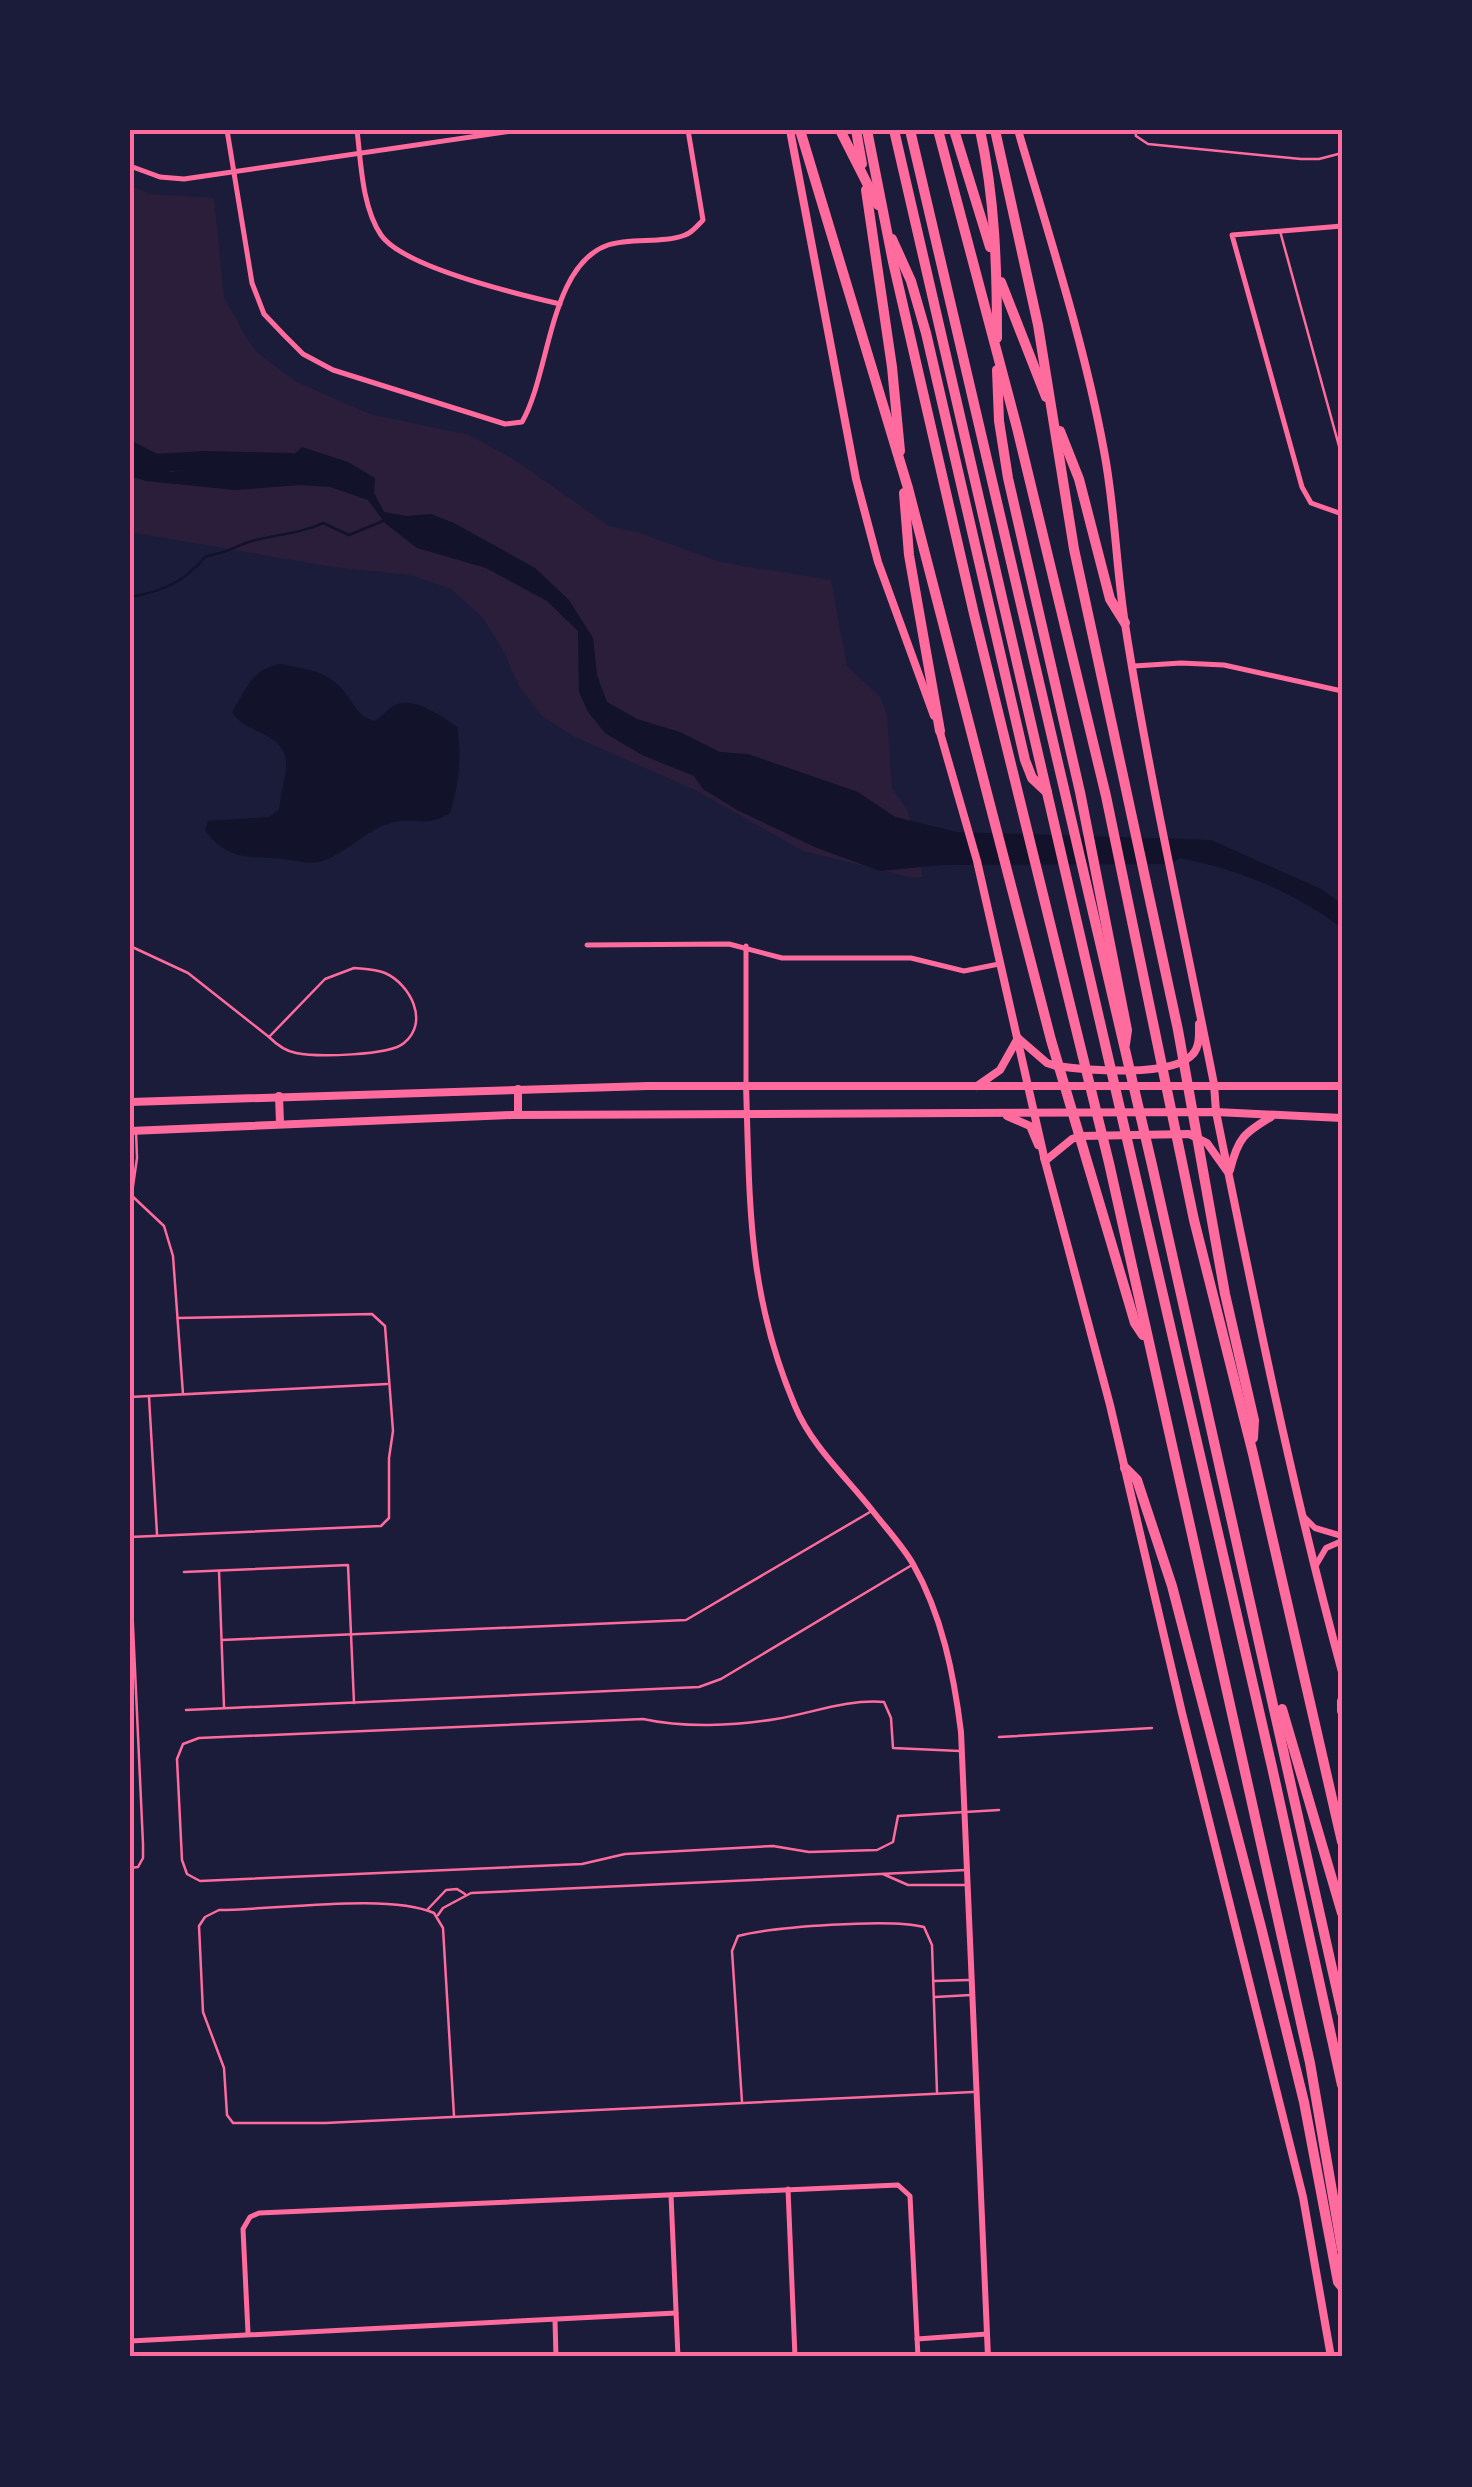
<svg xmlns="http://www.w3.org/2000/svg" width="1472" height="2487" viewBox="0 0 1472 2487" font-family="'Space Grotesk',sans-serif">
	<style>
		.green { fill: #2a1e3b }
		.water { fill: #12122b }
		.lines { fill: none; stroke-linecap: round; stroke-linejoin: round }
		.stream { stroke: #12122b; stroke-width: 2.5 }
		.river { stroke: #12122b; stroke-width: 18 }
		.service { stroke: #ff6b9d; stroke-width: 2.5 }
		.minor { stroke: #ff6b9d; stroke-width: 5 }
		.tertiary { stroke: #ff6b9d; stroke-width: 6 }
		.secondary { stroke: #ff6b9d; stroke-width: 8 }
		.motorway { stroke: #ff6b9d; stroke-width: 10 }
		.neatline { fill: none; stroke: #ff6b9d; stroke-width: 4 }
	</style>
	<rect width="100%" height="100%" fill="#1b1b3a"/>
	<path class="green" d="M130,185L149,194L214,198L224,297L247,339L258,353L295,381L370,414L469,435L515,460L609,526L640,533L720,562L831,580L847,666L880,697L887,714L892,788L908,811L923,877L913,878L803,851L695,790L575,737L542,716L519,686L503,650L483,618L451,589L411,575L332,567L130,532Z"/>
	<g class="water">
		<path d="M302,447L348,462L375,478L374,493L384,512L406,516L431,514L454,523L535,568L569,600L593,638L597,675L607,702L637,719L680,732L720,752L748,754L858,792L895,817L957,832L1211,840L1321,889L1342,904V928C1294,892 1238,869 1180,858L1171,864L942,865L880,871L817,848L737,810L703,789L694,776L642,755L605,733L588,712L579,692L578,631L547,601L486,568L417,548L385,523L368,500L330,487L300,485L235,490L146,481L130,476V456L170,472L289,459Z"/>
		<path d="M281,664C303,669 325,670 341,688C353,701 357,717 375,721C381,717 389,708 395,705C415,696 441,716 457,727C462,757 459,785 450,813C426,829 413,816 390,823C367,830 350,849 328,859C314,865 304,862 290,860C254,854 230,865 205,830L208,821L269,817L279,810C280,796 285,782 286,768C289,731 246,736 232,712C246,689 253,668 281,664Z"/>
	</g>
	<g class="lines">
		<path class="stream" d="M130,597C164,591 184,582 206,556C227,554 234,546 252,541C277,534 300,534 323,523L349,535L383,521"/>
		<path class="river" d="M130,450L155,463L205,460L291,462"/>
		<g class="service">
			<path d="M1135,130L1136,136L1148,144L1301,159H1319L1342,153"/>
			<path d="M1280,231L1342,457"/>
			<path d="M130,946L188,973L269,1037"/>
			<path d="M354,968C364,969 375,969 385,973C410,984 430,1022 404,1043C389,1056 316,1057 296,1053C285,1051 277,1045 269,1037L325,979Z"/>
			<path d="M132,1193L137,1158L136,1131"/>
			<path d="M130,1194L164,1226L173,1256L183,1394"/>
			<path d="M130,1397L387,1384"/>
			<path d="M149,1397L157,1534"/>
			<path d="M130,1537L381,1526L389,1518V1458L393,1431L385,1326L372,1314L178,1318"/>
			<path d="M130,1561L143,1844V1858L138,1867L130,1868"/>
			<path d="M219,1571L224,1707"/>
			<path d="M184,1572L348,1565L354,1703"/>
			<path d="M222,1640L686,1620L870,1512"/>
			<path d="M186,1710L699,1687L721,1679L912,1565"/>
			<path d="M999,1737L1152,1728"/>
			<path d="M960,1751L893,1748L891,1718L884,1702C846,1699 813,1713 776,1719C734,1726 684,1728 643,1719L199,1738L183,1744L177,1759L182,1860L187,1874L200,1881L582,1864L625,1854L773,1846L809,1852L877,1850L893,1842L898,1816L999,1810"/>
			<path d="M883,1874L908,1885H967"/>
			<path d="M428,1909L446,1890L457,1889L465,1894"/>
			<path d="M438,1915L443,1908L471,1893L966,1870"/>
			<path d="M933,1981L969,1980"/>
			<path d="M935,1997L971,1995"/>
			<path d="M130,2051V2118"/>
			<path d="M742,2102L732,1951L738,1936C772,1927 891,1918 924,1927L932,1945L937,2092"/>
			<path d="M454,2116L443,1928L434,1913C388,1893 275,1910 219,1910L205,1917L199,1926L203,2012L224,2068L227,2115L233,2123H325L973,2092"/>
		</g>
		<g class="minor">
			<path d="M227,130L252,283L264,314L284,335L303,354L333,370L505,424L522,422C550,374 549,265 608,245C632,237 662,244 685,235C692,233 698,225 703,220L688,130"/>
			<path d="M357,130C361,163 362,207 381,235C403,267 521,295 560,304"/>
			<path d="M130,166L160,177L184,179L518,130"/>
			<path d="M1342,226L1232,235L1302,487L1311,503L1342,514"/>
			<path d="M1134,666L1181,663L1224,665L1342,691"/>
			<path d="M587,945L729,944L782,958H911L964,971L999,964"/>
			<path d="M746,1085V946"/>
			<path d="M788,2189L795,2357"/>
			<path d="M671,2195L678,2357"/>
			<path d="M555,2320L556,2357"/>
			<path d="M248,2333L243,2229L250,2217L259,2213L898,2185L910,2196L918,2357"/>
			<path d="M917,2339L987,2334"/>
			<path d="M130,2341L676,2313"/>
		</g>
		<g class="tertiary">
			<path d="M746,1085C750,1204 747,1293 795,1406C811,1445 846,1477 872,1510C885,1527 902,1545 913,1564C942,1615 954,1675 961,1732L988,2357"/>
			<path d="M1304,1517L1315,1528L1342,1536"/>
			<path d="M1316,1565L1326,1548L1342,1541"/>
		</g>
		<g class="secondary">
			<path d="M790,130L856,479L878,562L934,716"/>
			<path d="M1018,130C1049,236 1084,342 1104,451C1115,508 1116,567 1125,624C1149,778 1184,931 1214,1084L1216,1112C1254,1300 1292,1488 1342,1672"/>
			<path d="M939,729L977,861L1045,1161L1110,1405L1182,1713L1303,2197L1331,2357"/>
			<path d="M1018,1038L1047,1063L1056,1066C1086,1070 1173,1078 1193,1054C1200,1046 1199,1034 1199,1024"/>
			<path d="M977,1086L1000,1070L1018,1038"/>
			<path d="M518,1089V1115"/>
			<path d="M279,1096L280,1123"/>
			<path d="M130,1102L648,1086H1342"/>
			<path d="M1007,1116L1030,1126L1038,1145"/>
			<path d="M130,1131L512,1115L1216,1112L1342,1118"/>
			<path d="M1044,1158L1045,1161L1072,1139L1081,1136L1189,1134L1207,1143L1227,1171"/>
			<path d="M1230,1170C1238,1138 1244,1133 1271,1117"/>
		</g>
		<g class="motorway">
			<path d="M800,130L908,488L1051,1040L1135,1323L1143,1335"/>
			<path d="M840,130L878,205"/>
			<path d="M856,130L862,164"/>
			<path d="M867,130L893,262L974,614L1109,1163L1310,2063L1342,2249"/>
			<path d="M894,130L1272,1767L1342,2085"/>
			<path d="M910,130L1152,1165L1342,2013"/>
			<path d="M938,130L1017,428L1106,796L1194,1220L1253,1454L1342,1842"/>
			<path d="M954,130L990,247"/>
			<path d="M980,130C995,198 997,268 997,338"/>
			<path d="M995,130L1038,325L1074,549L1178,1030L1225,1294L1254,1420L1253,1438"/>
			<path d="M866,190L892,367L900,451"/>
			<path d="M892,239L911,281L926,333L1025,760L1032,778L1047,792"/>
			<path d="M1001,282L1046,397"/>
			<path d="M997,370L999,421L1008,478L1080,792L1127,1030L1125,1044"/>
			<path d="M1060,431L1079,479L1110,599L1125,623"/>
			<path d="M904,493L909,555L940,731"/>
			<path d="M1125,1468L1137,1480L1172,1586L1261,1927L1304,2102L1338,2282L1342,2287"/>
			<path d="M1342,1701V1711"/>
			<path d="M1282,1709L1342,1913"/>
		</g>
	</g>
	<rect width="1472" height="2487" fill="none" stroke="#1b1b3a" stroke-width="265"/>
	<rect x="132" y="132" width="1208" height="2222" class="neatline"/>
</svg>
